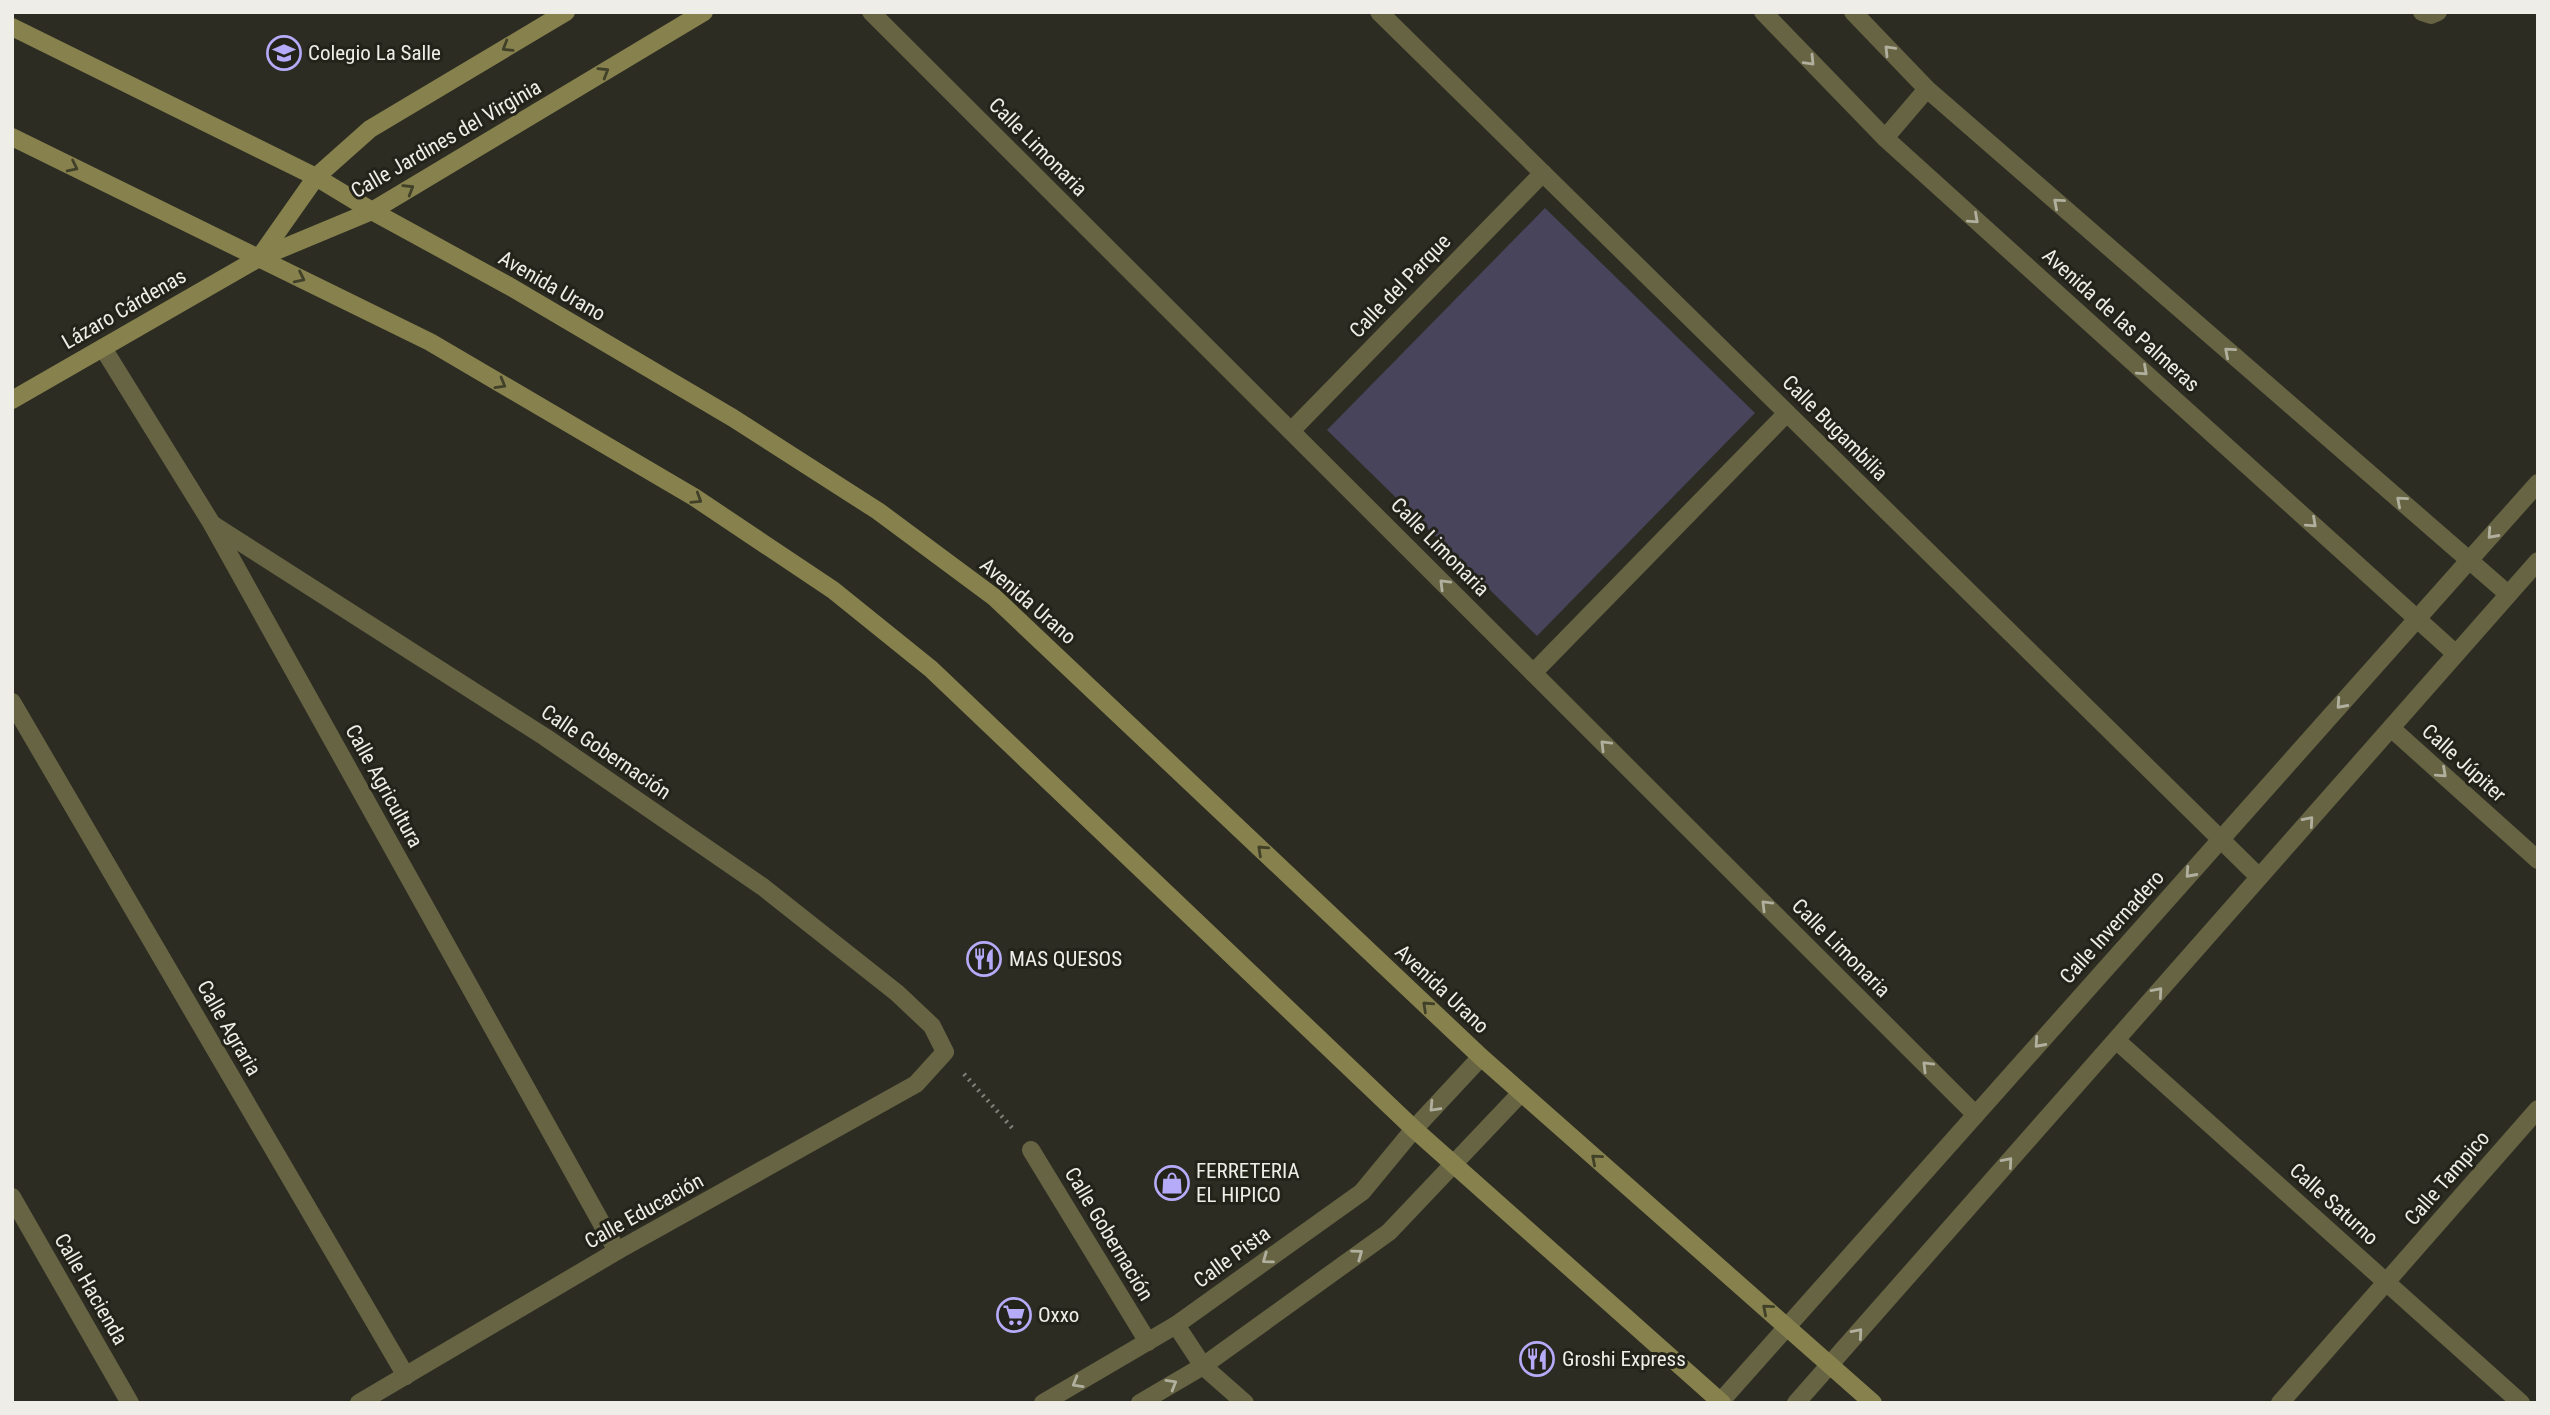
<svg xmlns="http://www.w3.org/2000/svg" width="2550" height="1415" viewBox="0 0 2550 1415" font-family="'Roboto Condensed',sans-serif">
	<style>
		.green { fill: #47445b }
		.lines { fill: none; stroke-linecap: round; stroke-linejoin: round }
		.path { stroke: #818079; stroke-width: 4.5; stroke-dasharray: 2 5; stroke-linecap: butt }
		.street { stroke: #666443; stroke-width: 18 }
		.secondary { stroke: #87824d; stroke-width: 18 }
		.oneway { stroke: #414029 }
		.oneway2 { stroke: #b1af9e }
		.labels { text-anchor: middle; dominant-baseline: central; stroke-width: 6; stroke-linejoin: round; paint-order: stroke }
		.poi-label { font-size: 21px; fill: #eeede8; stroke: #23231a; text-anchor: start }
		.street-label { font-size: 21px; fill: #eeede8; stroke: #23231a }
	</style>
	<rect width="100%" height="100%" fill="#2d2c23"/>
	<path class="green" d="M1545,208L1755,413L1537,636L1327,430Z"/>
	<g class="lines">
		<path class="path" d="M964,1074L1014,1130"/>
		<g class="street">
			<path d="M871,12L1975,1114"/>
			<path d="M1379,12L2259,877"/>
			<path d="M1763,12L1885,138L2456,654"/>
			<path d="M1853,12L1927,89L2508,594"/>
			<path d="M2422,12L2431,15L2438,12"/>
			<path d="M1885,138L1927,89"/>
			<path d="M103,348L212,524L617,1251"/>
			<path d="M1291,431L1543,173"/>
			<path d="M212,524L545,737L763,887L897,993L932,1026L945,1052L916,1084L617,1251L359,1403"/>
			<path d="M1533,673L1787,413"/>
			<path d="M12,702L406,1376"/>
			<path d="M2391,728L2538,860"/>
			<path d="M2116,1040L2521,1403"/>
			<path d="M1031,1150L1148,1342"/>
			<path d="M12,1197L130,1403"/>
			<path d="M1176,1325L1203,1366L1245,1403"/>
			<path d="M1721,1401L2538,483"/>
			<path d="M1043,1403L1176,1325L1362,1192L1414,1129L1481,1057"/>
			<path d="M1140,1403L1203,1366L1389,1232L1521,1093"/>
			<path d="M1796,1403L2538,561"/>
			<path d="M2280,1403L2538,1109"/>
		</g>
		<g class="secondary">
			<path d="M12,27L316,177L372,211L509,286L733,418L878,511L994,597L1481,1057L1873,1403"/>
			<path d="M12,137L430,342L694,497L833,590L931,669L1414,1129L1722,1403"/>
			<path d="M259,258L316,177L370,129L566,12"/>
			<path d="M12,400L259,258L372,211L704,12"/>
		</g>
	</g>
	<defs><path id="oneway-chevron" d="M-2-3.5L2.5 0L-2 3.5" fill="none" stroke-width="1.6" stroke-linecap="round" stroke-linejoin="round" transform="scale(1.75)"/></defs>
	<g class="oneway">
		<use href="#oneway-chevron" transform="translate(507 47) rotate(149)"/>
		<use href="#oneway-chevron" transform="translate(604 72) rotate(-31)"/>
		<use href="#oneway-chevron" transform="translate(73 167) rotate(26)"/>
		<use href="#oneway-chevron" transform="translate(409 189) rotate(-31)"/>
		<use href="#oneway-chevron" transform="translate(300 278) rotate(26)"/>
		<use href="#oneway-chevron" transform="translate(501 384) rotate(30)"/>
		<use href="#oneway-chevron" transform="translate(697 499) rotate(32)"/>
		<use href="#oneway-chevron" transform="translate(1262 850) rotate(-137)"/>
		<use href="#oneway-chevron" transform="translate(1427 1006) rotate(-137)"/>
		<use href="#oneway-chevron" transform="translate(1596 1159) rotate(-139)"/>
		<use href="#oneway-chevron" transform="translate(1767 1309) rotate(-139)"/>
	</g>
	<g class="oneway2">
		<use href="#oneway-chevron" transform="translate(1889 50) rotate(-134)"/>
		<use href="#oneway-chevron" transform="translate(1810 61) rotate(46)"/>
		<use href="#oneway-chevron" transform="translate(2058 203) rotate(-139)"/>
		<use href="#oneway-chevron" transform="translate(1974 219) rotate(42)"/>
		<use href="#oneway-chevron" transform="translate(2229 352) rotate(-139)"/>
		<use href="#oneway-chevron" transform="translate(2143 371) rotate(42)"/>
		<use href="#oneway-chevron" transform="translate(2401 501) rotate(-139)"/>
		<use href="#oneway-chevron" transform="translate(2312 523) rotate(42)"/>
		<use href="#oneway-chevron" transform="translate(2492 534) rotate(132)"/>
		<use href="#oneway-chevron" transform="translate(1444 584) rotate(-135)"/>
		<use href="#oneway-chevron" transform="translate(2341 704) rotate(132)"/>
		<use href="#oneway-chevron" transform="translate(1605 745) rotate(-135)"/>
		<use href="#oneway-chevron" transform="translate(2442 773) rotate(42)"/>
		<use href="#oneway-chevron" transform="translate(2309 821) rotate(-49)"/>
		<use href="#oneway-chevron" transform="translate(2190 873) rotate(132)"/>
		<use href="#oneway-chevron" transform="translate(1766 905) rotate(-135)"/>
		<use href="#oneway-chevron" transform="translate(2158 992) rotate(-49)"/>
		<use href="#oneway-chevron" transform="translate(2039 1043) rotate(132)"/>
		<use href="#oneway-chevron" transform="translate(1927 1066) rotate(-135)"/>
		<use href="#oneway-chevron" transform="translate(1434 1107) rotate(133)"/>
		<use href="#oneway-chevron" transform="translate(2008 1162) rotate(-49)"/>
		<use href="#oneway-chevron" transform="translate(1358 1254) rotate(-36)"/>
		<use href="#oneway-chevron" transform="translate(1267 1259) rotate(144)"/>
		<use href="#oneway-chevron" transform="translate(1858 1333) rotate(-49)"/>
		<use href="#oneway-chevron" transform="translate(1077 1383) rotate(150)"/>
		<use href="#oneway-chevron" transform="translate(1172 1384) rotate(-30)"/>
	</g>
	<defs>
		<g id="university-ring" transform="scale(1.75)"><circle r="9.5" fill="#23231a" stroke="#b6abf8" stroke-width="1.5"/><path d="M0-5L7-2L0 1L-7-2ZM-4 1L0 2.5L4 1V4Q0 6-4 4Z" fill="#b6abf8"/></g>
		<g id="restaurant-ring" transform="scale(1.75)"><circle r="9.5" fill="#23231a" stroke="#b6abf8" stroke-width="1.5"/><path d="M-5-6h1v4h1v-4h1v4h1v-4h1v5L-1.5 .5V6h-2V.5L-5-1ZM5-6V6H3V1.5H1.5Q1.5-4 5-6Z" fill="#b6abf8"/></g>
		<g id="shop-ring" transform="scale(1.75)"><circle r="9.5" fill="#23231a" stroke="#b6abf8" stroke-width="1.5"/><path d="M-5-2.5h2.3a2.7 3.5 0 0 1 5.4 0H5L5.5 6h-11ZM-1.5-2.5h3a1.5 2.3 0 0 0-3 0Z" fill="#b6abf8"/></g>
		<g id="supermarket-ring" transform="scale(1.75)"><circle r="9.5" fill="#23231a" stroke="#b6abf8" stroke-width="1.5"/><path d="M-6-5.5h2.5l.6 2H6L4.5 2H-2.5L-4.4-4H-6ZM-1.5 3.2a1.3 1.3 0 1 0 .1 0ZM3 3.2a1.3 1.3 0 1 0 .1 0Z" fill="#b6abf8"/></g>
	</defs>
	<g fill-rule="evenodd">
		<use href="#university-ring" x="284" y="53"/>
		<use href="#restaurant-ring" x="984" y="959"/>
		<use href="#shop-ring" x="1172" y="1183"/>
		<use href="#supermarket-ring" x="1014" y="1315"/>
		<use href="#restaurant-ring" x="1537" y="1359"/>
	</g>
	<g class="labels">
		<g class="poi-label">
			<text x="308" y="53">Colegio La Salle</text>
			<text x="1009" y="959">MAS QUESOS</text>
			<text x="1196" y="1171">FERRETERIA<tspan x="1196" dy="24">EL HIPICO</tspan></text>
			<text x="1038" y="1315">Oxxo</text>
			<text x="1562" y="1359">Groshi Express</text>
		</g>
		<g class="street-label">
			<text transform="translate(446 139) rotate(-30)">Calle Jardines del Virginia</text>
			<text transform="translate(1038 147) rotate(45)">Calle Limonaria</text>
			<text transform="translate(552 286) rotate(30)">Avenida Urano</text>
			<text transform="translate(1400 286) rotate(-46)">Calle del Parque</text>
			<text transform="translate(124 309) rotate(-30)">Lázaro Cárdenas</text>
			<text transform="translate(2121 320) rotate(42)">Avenida de las Palmeras</text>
			<text transform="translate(1835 428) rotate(45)">Calle Bugambilia</text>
			<text transform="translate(1440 547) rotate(45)">Calle Limonaria</text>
			<text transform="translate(1028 601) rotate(41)">Avenida Urano</text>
			<text transform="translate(606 752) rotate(34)">Calle Gobernación</text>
			<text transform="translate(2464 763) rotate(42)">Calle Júpiter</text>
			<text transform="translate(384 786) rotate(61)">Calle Agricultura</text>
			<text transform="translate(2112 927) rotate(-48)">Calle Invernadero</text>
			<text transform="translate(1841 948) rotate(45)">Calle Limonaria</text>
			<text transform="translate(1442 989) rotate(43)">Avenida Urano</text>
			<text transform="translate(229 1028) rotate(60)">Calle Agraria</text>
			<text transform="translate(2447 1178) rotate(-49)">Calle Tampico</text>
			<text transform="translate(2334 1204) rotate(42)">Calle Saturno</text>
			<text transform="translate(644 1211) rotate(-29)">Calle Educación</text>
			<text transform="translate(1109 1234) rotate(59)">Calle Gobernación</text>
			<text transform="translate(1232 1257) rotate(-36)">Calle Pista</text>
			<text transform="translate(91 1289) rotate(60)">Calle Hacienda</text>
		</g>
	</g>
	<rect width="2550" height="1415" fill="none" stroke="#eeede8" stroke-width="28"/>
</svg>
